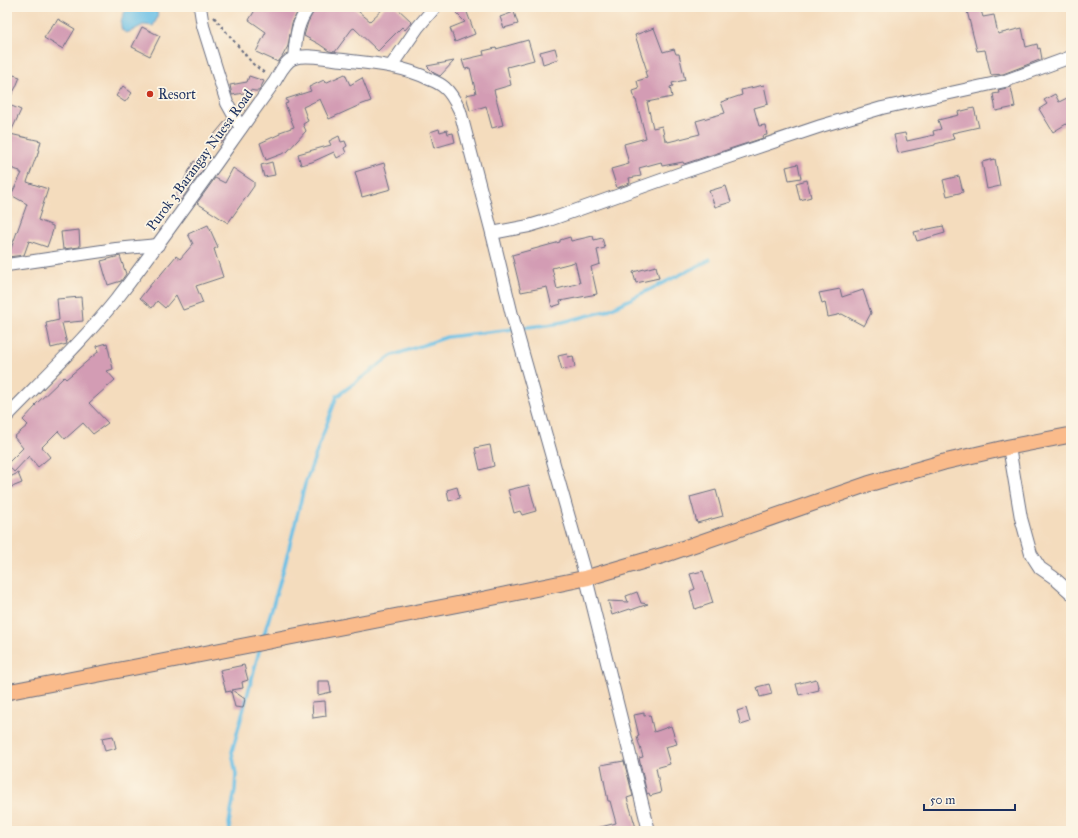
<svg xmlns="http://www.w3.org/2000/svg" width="1078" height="838" viewBox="0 0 1078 838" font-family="'IM FELL Great Primer',serif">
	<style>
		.water { fill: #6ac0e6; stroke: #4278a2 }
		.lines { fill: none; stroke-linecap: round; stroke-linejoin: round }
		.stream { stroke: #6ac0e6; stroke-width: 3.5 }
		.building { fill: #d39cb4; fill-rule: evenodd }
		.minor-casing { stroke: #676c7f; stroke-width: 14 }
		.major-casing { stroke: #676c7f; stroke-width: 17 }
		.path { stroke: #676c7f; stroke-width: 2; stroke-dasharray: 3 3; stroke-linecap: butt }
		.minor { stroke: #fff; stroke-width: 12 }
		.major { stroke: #fabb8b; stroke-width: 15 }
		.poi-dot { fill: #c8321e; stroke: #fcf5e5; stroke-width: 1.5 }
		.labels { text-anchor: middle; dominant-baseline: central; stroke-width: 3.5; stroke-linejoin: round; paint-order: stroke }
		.poi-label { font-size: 14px; fill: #1b2f5e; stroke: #fcf5e5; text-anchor: start }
		.street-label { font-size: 14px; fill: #1b2f5e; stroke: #fcf5e5 }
	</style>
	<rect width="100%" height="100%" fill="#fcf5e5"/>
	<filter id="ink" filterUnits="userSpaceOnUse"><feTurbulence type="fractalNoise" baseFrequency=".025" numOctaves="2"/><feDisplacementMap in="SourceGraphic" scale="8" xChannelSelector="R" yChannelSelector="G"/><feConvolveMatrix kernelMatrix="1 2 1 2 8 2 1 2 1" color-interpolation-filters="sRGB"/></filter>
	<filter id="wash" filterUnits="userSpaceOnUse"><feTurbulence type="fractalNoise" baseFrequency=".012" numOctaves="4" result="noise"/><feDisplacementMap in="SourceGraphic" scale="16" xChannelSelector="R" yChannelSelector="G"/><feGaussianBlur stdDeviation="0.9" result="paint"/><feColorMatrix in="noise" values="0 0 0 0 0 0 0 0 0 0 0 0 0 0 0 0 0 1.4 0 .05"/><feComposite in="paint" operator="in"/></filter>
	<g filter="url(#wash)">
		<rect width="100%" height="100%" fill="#f4dcbd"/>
		<path class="water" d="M128,7H155C160,14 157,19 153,26L143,25L132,31L126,33L122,30C119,22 123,14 128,7Z"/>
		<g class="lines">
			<g class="stream">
				<path d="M519,328L555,324L606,311L710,260"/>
				<path d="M263,638L284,568L305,484L337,396L391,356L447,337L513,329"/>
				<path d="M230,831L229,823L235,790L236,774L232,752L260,648"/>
			</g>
		</g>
		<g id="blocks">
			<g class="building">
				<path d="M257,7H300L292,23L288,46L282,57L278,62L256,52L266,32L249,20Z"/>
				<path d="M316,7H353L370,21L385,7H396L412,22L405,30L402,27L378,51L354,28L352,29L335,52L329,51L319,44L304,36L308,22Z"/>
				<path d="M450,7H465L475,34L455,42L450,28L465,22Z"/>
				<path d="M966,7H980L983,17L994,15L998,34L1022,28L1026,47L1037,44L1038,49L1040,48L1042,59L1003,74L991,75L985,50L977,51Z"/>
				<path d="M514,12L518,24L504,28L500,17Z"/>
				<path d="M58,19L75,29L63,49L44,38L54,23L55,24Z"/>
				<path d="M142,27L160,36L150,56L132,47Z"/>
				<path d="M654,28L663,52L674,49L676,54H679L685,80L672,83L673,86L670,87L672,97L647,102L653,128L662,126L665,140H667L668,142L700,134L696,121L725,113L721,102L742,95L741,90L764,85L768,104L754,108L759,126L765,125L767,135L762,136L763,138L684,164L683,162L662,166L661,162L639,168L641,176L629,178L630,183L617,188L611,169L629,164L624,144L646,138L636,100H635L633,91L639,89L637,81L647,78L645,71H647L635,35Z"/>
				<path d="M528,40L534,60L507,67L511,85L494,90L503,125L492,128L486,106L470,111L466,95L476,93L470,68L465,69L462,60L484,55L483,51L496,48V49Z"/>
				<path d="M555,48L558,59L543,64L540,52Z"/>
				<path d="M454,61L440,76L434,73L427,66Z"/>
				<path d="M7,73L20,77L16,87L7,103Z"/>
				<path d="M345,74L350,85L362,78L371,101L360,105L329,119L320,99L303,107L308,121L303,124L306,131L287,152L266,160L260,143L280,134V132L294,127L285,104L288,103L286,99L311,91L309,87L324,80L325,83Z"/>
				<path d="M249,76L264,81L259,91H255L250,90V92L232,95L230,85L247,82Z"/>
				<path d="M123,86L132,93L125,102L116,96Z"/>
				<path d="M1011,87L1015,107L996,111L993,94L999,93L998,90Z"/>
				<path d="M1055,94L1059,102L1071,96V121L1053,132L1039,109L1047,104L1044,100Z"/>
				<path d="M7,104L21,110L10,134L41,141L37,157H36L27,182L48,189L38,220L53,226V230L47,247L29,241L24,255L8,257L27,204L11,195L22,173H20V171L7,167Z"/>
				<path d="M974,108L979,127L952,133L954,139L935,144V145L898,153L894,135L905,133L907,141L934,135L933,131L941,129L938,120L959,115L958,112Z"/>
				<path d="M227,119L232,128L221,143L212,137Z"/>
				<path d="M439,129L440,132L447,130L448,134L453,133L455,142L434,148L430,132Z"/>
				<path d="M339,136L341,142L345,141L347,146L344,148L346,153L337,158L334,152L312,162L301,165L298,154L331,145L329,141Z"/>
				<path d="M995,159L1000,186L987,189L982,162Z"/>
				<path d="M194,161L205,167L181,200L175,197Z"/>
				<path d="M272,162L275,175L264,177L261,165Z"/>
				<path d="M384,163L391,189L362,197L355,172Z"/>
				<path d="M798,164L801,178L789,180L786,167Z"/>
				<path d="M233,168L254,182V186L228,223L197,203L215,178L225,183Z"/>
				<path d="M959,176L963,192L947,196L943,180Z"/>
				<path d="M807,180L811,197L800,200L796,183Z"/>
				<path d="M726,186L731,202L715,207L709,191Z"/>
				<path d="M208,225L218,247L214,249L223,277L196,286L203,303L183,310L176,295L165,308L157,301L152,308L140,298L156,278L157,279L176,256L180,259L193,244L188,234Z"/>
				<path d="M943,226L945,233L917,241L914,232Z"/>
				<path d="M79,230L80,247L63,249L61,232Z"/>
				<path d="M593,236L594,240L602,238L605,248L597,250L600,264L591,267L597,294L560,301L561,304L552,307L547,287L521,292L512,255L560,242V240L570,237L571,241ZM575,262L580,283L557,289L552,268Z"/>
				<path d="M120,256L126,274L121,281L108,285L101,261Z"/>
				<path d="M656,266L659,278L636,283L633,272Z"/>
				<path d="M840,289L842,297L863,290L871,313L864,326L842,314L828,317L825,302L822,303L819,293Z"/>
				<path d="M81,297L83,321L62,323L67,344L51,348L46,323L59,320L57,299Z"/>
				<path d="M107,343L113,369L107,371L115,380L89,403L108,423L93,434L83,423L65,439L58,431L42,447L50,457L38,467L29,456L14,472L7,464L23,448L14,437L28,425L23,420L36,406L35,405L64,377L66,379L98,352L97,346Z"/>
				<path d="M567,354L568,357L573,356L575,367L562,370L558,356Z"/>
				<path d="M490,445L494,466L480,470L475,448Z"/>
				<path d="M18,473L22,483L12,487L8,478Z"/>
				<path d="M529,485L536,511L522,515L520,511L514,513L508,490Z"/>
				<path d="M457,487L460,498L449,501L447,490Z"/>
				<path d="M716,490L723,516L697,523L690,497Z"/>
				<path d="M703,571L713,603L695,609L690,591L695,589L690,574Z"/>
				<path d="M637,592L641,603L648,604L631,610L630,609L612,615L608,601L628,602L626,596Z"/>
				<path d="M244,665L248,680L242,682L243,688L232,690L245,699L243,708L235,707L231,691L226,692L220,670Z"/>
				<path d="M816,679L819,690L799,695L796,684Z"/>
				<path d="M318,681H329L331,692L318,695Z"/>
				<path d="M769,684L772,694L760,697L757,687Z"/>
				<path d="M325,701L326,716L313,718L312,702Z"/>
				<path d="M746,708L750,722L741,725L737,711Z"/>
				<path d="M644,713V716L650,715L654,732L671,726L677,744L665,747L670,764L656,768L661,793L650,796L649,793L647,794L639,758L643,757L637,737L639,736L634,715Z"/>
				<path d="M113,736L116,748L105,751L102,738Z"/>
				<path d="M624,761L633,796L627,798L637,831H597V828L616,823L610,801H608L601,765Z"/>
			</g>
		</g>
	</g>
	<g filter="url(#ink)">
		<use href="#blocks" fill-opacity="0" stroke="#676c7f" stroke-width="1"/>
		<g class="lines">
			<g class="minor-casing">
				<g id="minor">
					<path d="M200,7L203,26L227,103L241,128"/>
					<path d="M294,58C296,38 296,24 309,7"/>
					<path d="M391,66L418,27L435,7"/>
					<path d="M492,233L512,315L586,578L649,831"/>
					<path d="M7,265L116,249L158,245"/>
					<path d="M7,416C45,377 85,339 119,296C173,226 223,153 275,81C280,73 285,61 294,58C306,54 322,58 334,59C366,63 399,64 429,79C434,81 441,84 445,88C452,94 456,103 460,111L492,233L529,226L549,220L684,172L821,126L882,108L1005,81L1071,57"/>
					<path d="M1009,447L1021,518L1031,554L1040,568L1053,577L1071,593"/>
				</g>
			</g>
			<g class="major-casing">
				<path id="major" d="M7,692L480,600L586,578L664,555L868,484L944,462L1009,447L1071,435"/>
			</g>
			<path class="path" d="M214,17L253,64L266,74"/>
			<use href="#minor" class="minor"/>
			<use href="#major" class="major"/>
		</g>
	</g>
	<circle class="poi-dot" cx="150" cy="94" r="4"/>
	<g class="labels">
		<g class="poi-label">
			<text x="158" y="94">Resort</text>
		</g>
		<g class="street-label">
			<text transform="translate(200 160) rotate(-54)">Purok 3 Barangay Nuesa Road</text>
		</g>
	</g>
	<rect width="1078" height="838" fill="none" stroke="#fcf5e5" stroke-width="24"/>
	<path d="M924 804v6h91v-6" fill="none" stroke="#1b2f5e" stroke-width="2"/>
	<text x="930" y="804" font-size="12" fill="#1b2f5e" stroke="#fcf5e5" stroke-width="3" paint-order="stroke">50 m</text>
</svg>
